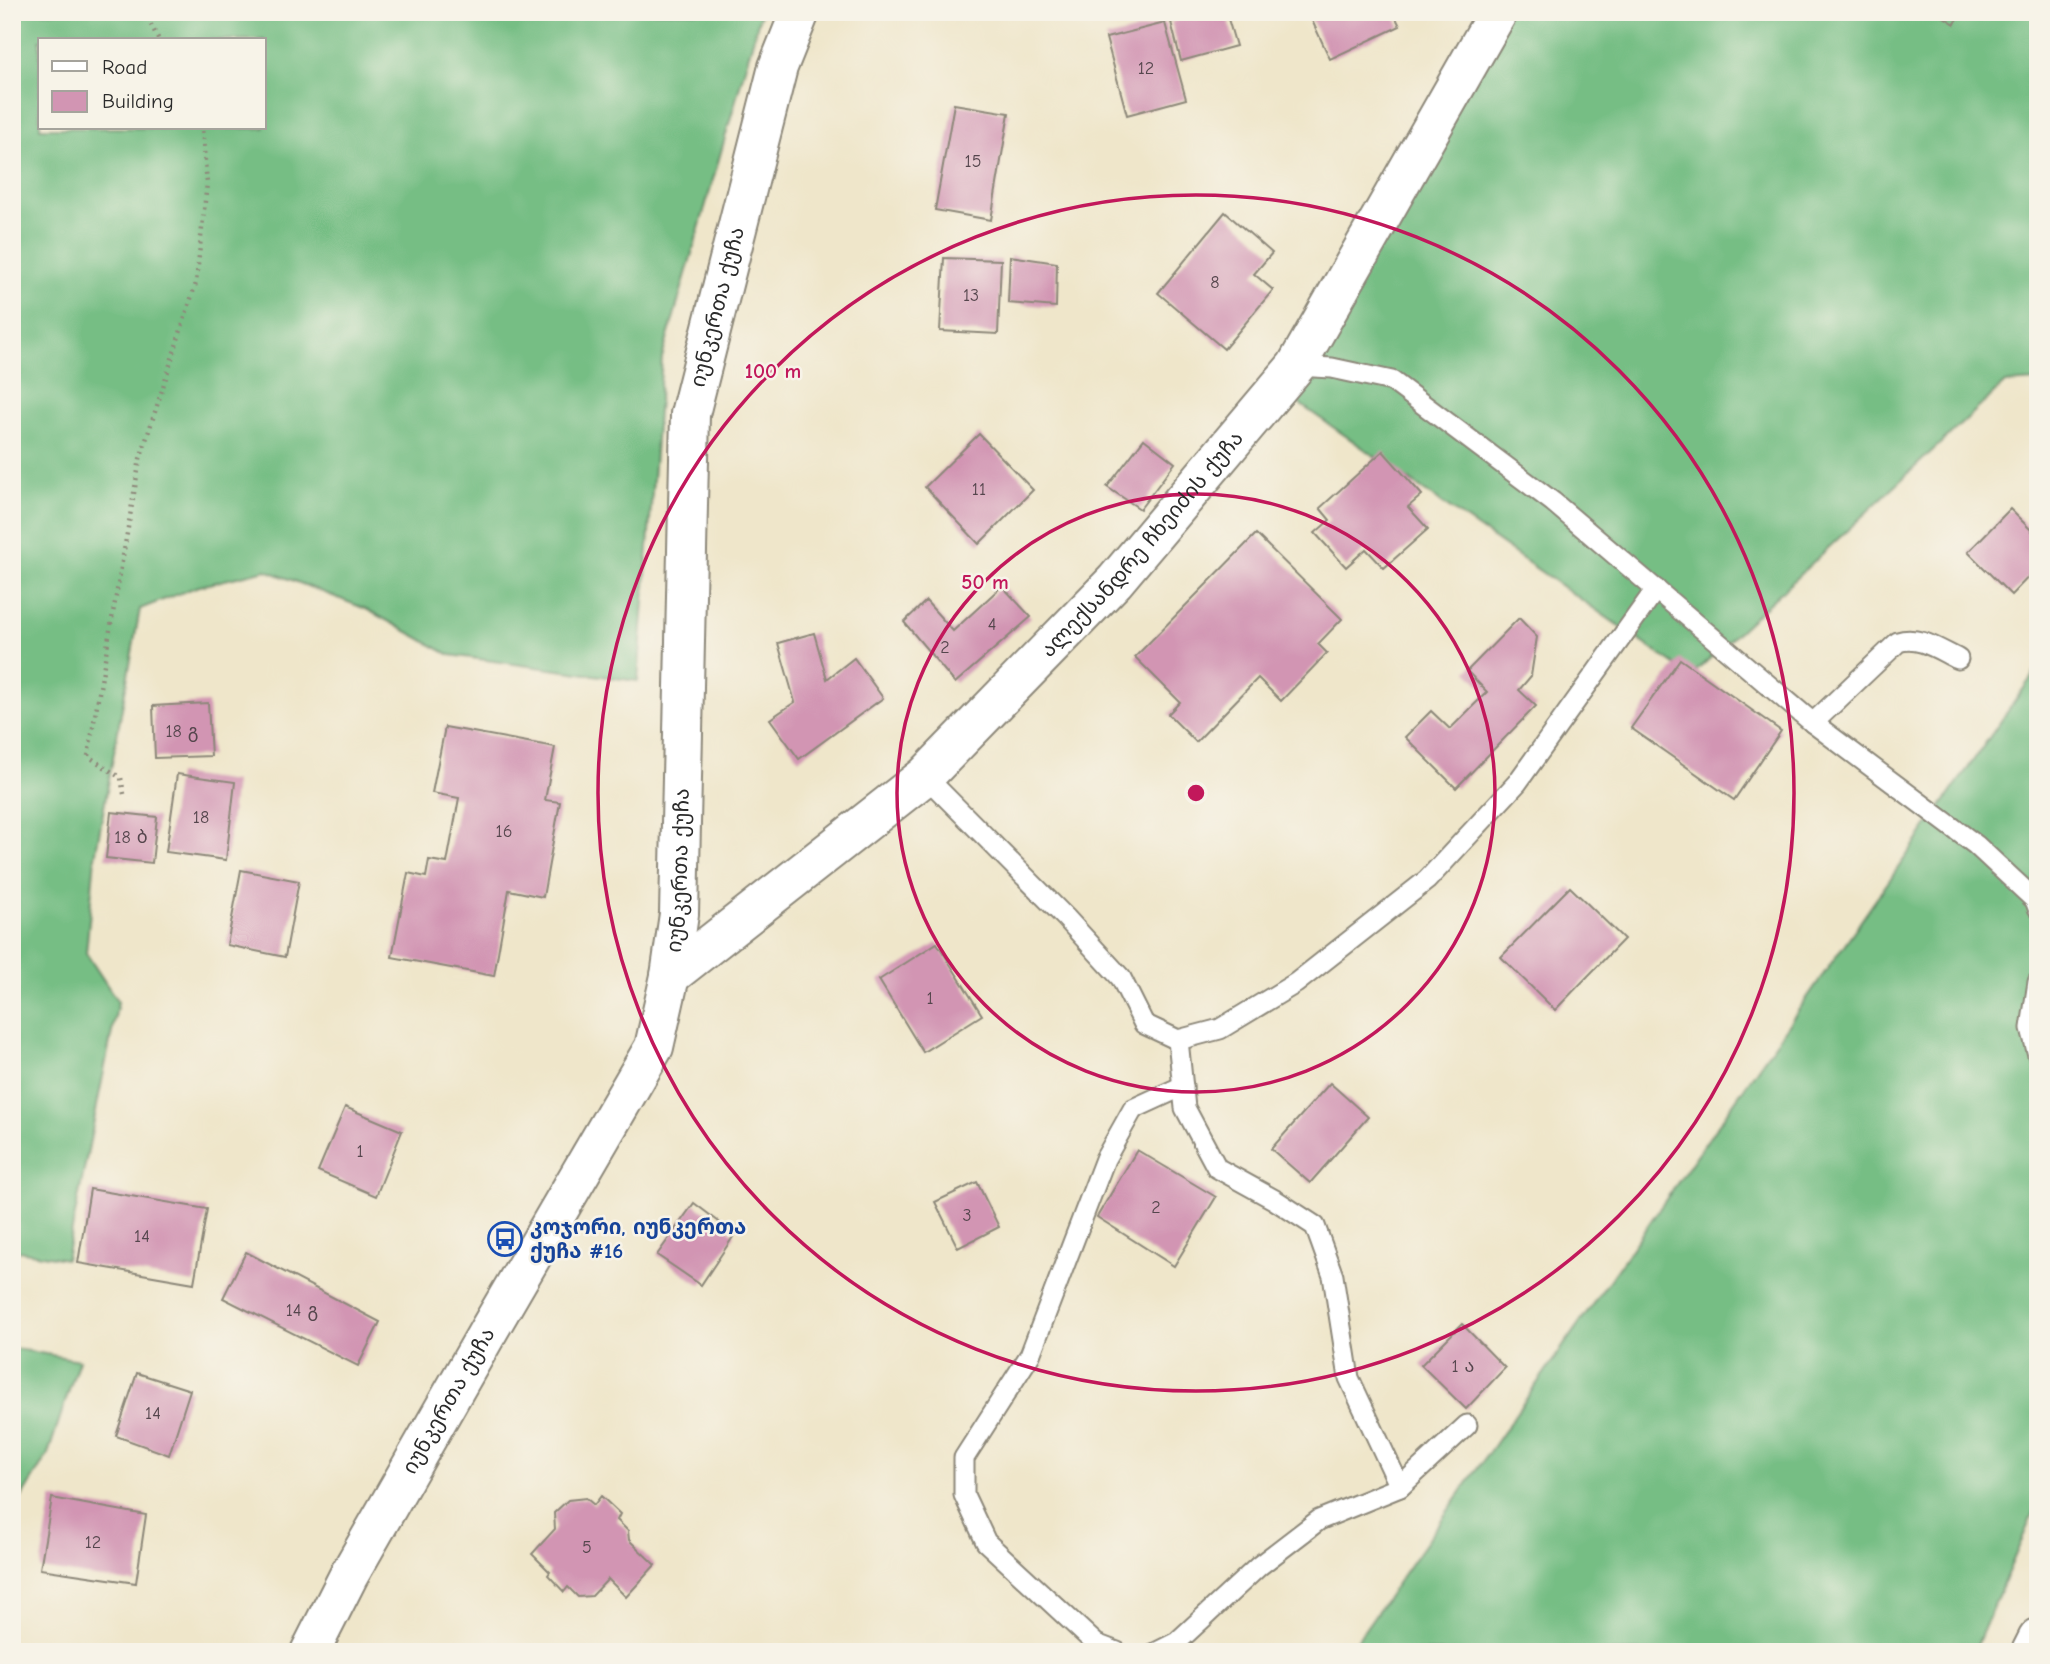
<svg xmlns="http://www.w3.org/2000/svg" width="2050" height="1664" viewBox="0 0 2050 1664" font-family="'Comic Neue','Noto Sans Georgian',sans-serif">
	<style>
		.forest { fill: #76be84; stroke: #507458; stroke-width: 2; fill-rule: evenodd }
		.building { fill: #d295b3 }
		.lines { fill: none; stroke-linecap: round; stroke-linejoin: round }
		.lane-casing { stroke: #8d887a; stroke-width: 23 }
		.street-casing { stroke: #8d887a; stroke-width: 42 }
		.secondary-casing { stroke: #8d887a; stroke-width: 42 }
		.path { stroke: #8d887a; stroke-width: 4.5; stroke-dasharray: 2 5; stroke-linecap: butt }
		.lane { stroke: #fff; stroke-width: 19 }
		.street { stroke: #fff; stroke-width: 38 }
		.secondary { stroke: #fff; stroke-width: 38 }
		.ring { fill: none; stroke: #c2185b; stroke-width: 3.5 }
		.labels { text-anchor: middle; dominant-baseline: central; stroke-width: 5; stroke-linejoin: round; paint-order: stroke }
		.number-label { font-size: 18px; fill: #55464d }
		.street-label { font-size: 21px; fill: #2b2b2b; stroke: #f7f3e8 }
		.transit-label { font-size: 21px; font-weight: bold; fill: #164399; stroke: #f7f3e8; text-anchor: start }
		.centre { fill: #c2185b; stroke: #f7f3e8; stroke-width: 3.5 }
		.ring-label { font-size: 21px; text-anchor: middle; font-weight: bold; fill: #c2185b; stroke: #f7f3e8; stroke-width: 5; stroke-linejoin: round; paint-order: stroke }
	</style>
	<rect width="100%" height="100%" fill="#f7f3e8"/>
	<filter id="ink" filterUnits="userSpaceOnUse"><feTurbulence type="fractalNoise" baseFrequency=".0143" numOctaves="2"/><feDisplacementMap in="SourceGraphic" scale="14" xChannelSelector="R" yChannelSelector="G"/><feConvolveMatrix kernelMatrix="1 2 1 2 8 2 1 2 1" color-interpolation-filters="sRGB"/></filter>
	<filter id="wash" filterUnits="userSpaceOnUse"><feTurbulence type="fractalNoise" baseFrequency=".00686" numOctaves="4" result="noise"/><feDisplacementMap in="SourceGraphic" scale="28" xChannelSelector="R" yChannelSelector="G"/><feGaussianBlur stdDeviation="1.57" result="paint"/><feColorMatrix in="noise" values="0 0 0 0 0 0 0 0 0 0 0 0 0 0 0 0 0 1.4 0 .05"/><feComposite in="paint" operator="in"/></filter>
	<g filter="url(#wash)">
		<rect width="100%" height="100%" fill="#efe6ca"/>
		<g class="forest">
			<path d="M12,12H761L662,358L638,681L450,655L366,609L266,570L196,587L140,609L95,857L86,953L118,1002L66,1259L12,1250ZM264,40V128H40V40Z"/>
			<path d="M1503,12H2038V381L2005,383L1691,676L1281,391Z"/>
			<path d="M2038,668V1502L1974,1652H1349Z"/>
			<path d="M12,1348L79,1360L48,1454L12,1513Z"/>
		</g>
		<g id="blocks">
			<g class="building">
				<path d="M1206,12H1226L1236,46L1181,61L1171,22Z"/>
				<path d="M1308,12H1393L1400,26L1330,59Z"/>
				<path d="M1936,12H1961L1955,24Z"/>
				<path d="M1165,23L1186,99L1127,115L1106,38Z"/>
				<path d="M954,104L1009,113L991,220L935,210Z"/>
				<path d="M1225,212L1272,253L1254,274L1273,290L1224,349L1158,293Z"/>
				<path d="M1010,256L1057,263L1056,307L1008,303Z"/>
				<path d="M944,258L1001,260L998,334L940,331Z"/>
				<path d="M979,434L1033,490L979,544L925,487Z"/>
				<path d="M1144,439L1175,463L1140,509L1107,487Z"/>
				<path d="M1383,451L1422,495L1408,507L1428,529L1384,568L1366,549L1346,567L1315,533L1330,520L1320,508Z"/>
				<path d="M2010,509L2038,537V567L2011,595L1968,552Z"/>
				<path d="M1256,534L1342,619L1318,644L1327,653L1281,701L1258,678L1196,742L1168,714L1180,702L1135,657Z"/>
				<path d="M1002,586L1031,617L955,683L904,622L926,601L953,631Z"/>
				<path d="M1519,618L1537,637L1531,676L1519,690L1536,706L1456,788L1405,737L1431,711L1450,729L1487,692L1467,671Z"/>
				<path d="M814,633L827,679L854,658L883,698L799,759L770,719L795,702L778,643Z"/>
				<path d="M1680,659L1781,731L1734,800L1631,728Z"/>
				<path d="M208,703L211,756L155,758L153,706Z"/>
				<path d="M445,727L555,747L545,800L560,802L543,897L509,890L494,976L392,957L408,873L426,877L429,860L447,863L459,798L432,793Z"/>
				<path d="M177,774L235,782L226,860L166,852Z"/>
				<path d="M111,812L157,817L152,863L106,858Z"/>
				<path d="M241,870L299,881L285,957L227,945Z"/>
				<path d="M1570,887L1624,939L1555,1010L1501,957Z"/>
				<path d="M937,943L982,1015L923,1052L879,980Z"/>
				<path d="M1330,1083L1368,1117L1310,1183L1271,1149Z"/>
				<path d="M345,1107L402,1131L376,1196L318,1171Z"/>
				<path d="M1137,1150L1216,1197L1174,1266L1097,1217Z"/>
				<path d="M977,1182L999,1227L958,1248L935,1202Z"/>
				<path d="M90,1189L207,1209L194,1283L78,1263Z"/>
				<path d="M694,1203L735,1234L701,1285L657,1255Z"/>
				<path d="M246,1252L380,1322L358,1366L223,1298Z"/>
				<path d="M1462,1324L1505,1368L1466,1409L1421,1365Z"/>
				<path d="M137,1373L190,1390L169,1455L116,1436Z"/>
				<path d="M601,1496L620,1514L617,1520L628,1531L629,1540L655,1565L626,1597L608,1579L592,1596L578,1597L568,1587L564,1592L548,1575L550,1572L532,1554L555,1529L554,1513L568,1500L586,1498L594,1505Z"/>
				<path d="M52,1498L146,1515L136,1583L40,1569Z"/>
			</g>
		</g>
	</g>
	<g filter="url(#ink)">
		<use href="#blocks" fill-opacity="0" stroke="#8d887a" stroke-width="2"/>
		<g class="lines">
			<g class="lane-casing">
				<g id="lane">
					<path d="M1296,366L1332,368L1392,381L1553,502L1813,723L1976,845L2035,900L2038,908"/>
					<path d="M1813,723L1898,642C1919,635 1939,650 1958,659"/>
					<path d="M925,776L1066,918L1121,978L1144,1024L1178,1040L1220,1029L1296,983L1427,880L1517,783L1656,589"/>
					<path d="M2038,982L2031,1028L2038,1055"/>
					<path d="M1178,1040L1185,1108L1217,1168L1275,1200L1315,1226L1333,1276L1349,1378L1400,1487"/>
					<path d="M1117,1652L1096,1644L986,1542L964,1495V1458L1030,1355L1105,1159L1133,1109L1183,1086"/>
					<path d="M1157,1652L1177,1642L1259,1566L1319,1520L1400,1487L1467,1425"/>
				</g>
			</g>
			<g class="street-casing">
				<g id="street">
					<path id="s1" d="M670,976L925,776L1115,581L1296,366L1498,12"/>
					<path d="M2031,1652L2038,1638"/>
				</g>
			</g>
			<g class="secondary-casing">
				<g id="secondary">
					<path id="s2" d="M310,1652L349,1575L490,1328L654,1047L670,976L679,914L690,414L778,67L800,12"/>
				</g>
			</g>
			<g class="path">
				<path d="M144,12L159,40"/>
				<path d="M124,794L121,778L88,756L140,459L196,283L207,183L202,128"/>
			</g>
			<use href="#lane" class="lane"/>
			<use href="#street" class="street"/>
			<use href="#secondary" class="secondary"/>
		</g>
	</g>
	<g class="ring">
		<circle cx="1196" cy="793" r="299"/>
		<circle cx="1196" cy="793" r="598"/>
	</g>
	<defs>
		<g id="bus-ring" transform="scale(1.75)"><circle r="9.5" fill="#f7f3e8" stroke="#1a4fb4" stroke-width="1.5"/><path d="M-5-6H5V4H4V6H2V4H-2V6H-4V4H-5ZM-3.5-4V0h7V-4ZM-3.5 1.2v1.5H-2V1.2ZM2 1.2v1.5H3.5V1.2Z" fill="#1a4fb4"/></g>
	</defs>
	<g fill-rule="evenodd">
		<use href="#bus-ring" x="505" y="1239"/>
	</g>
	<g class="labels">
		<g class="number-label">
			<text x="1146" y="68">12</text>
			<text x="973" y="161">15</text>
			<text x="1215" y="282">8</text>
			<text x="971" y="295">13</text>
			<text x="979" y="489">11</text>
			<text x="992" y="624">4</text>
			<text x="945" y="647">2</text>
			<text x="182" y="731">18 გ</text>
			<text x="201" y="817">18</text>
			<text x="504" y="831">16</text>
			<text x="131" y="837">18 ბ</text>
			<text x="930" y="998">1</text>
			<text x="360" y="1151">1</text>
			<text x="1156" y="1207">2</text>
			<text x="967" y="1215">3</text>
			<text x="142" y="1236">14</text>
			<text x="302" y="1310">14 გ</text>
			<text x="1463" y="1366">1 ა</text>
			<text x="153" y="1413">14</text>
			<text x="93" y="1542">12</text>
			<text x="587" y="1547">5</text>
		</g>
		<g class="street-label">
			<text stroke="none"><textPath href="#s2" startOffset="1442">იუნკერთა ქუჩა</textPath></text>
			<text stroke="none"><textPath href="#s1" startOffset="642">ალექსანდრე ჩხეიძის ქუჩა</textPath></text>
			<text stroke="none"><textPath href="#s2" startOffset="875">იუნკერთა ქუჩა</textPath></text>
			<text stroke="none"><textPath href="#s2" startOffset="287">იუნკერთა ქუჩა</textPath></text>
		</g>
		<g class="transit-label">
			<text x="530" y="1227">კოჯორი, იუნკერთა<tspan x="530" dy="24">ქუჩა #16</tspan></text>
		</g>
	</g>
	<circle cx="1196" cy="793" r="10" class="centre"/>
	<g class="ring-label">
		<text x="773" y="378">100 m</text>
		<text x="985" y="589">50 m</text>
	</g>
	<rect width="2050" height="1664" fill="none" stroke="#f7f3e8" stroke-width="42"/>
	<rect x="38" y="38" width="228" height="91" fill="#f7f3e8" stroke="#a5a39c" stroke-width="2"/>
	<rect x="52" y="61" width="35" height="10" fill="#ffffff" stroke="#a5a39c" stroke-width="2"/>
	<text x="102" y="74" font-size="21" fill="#2b2b2b">Road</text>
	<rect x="52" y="91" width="35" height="21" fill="#d295b3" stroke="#a5a39c" stroke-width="2"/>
	<text x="102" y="108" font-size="21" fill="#2b2b2b">Building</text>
</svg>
